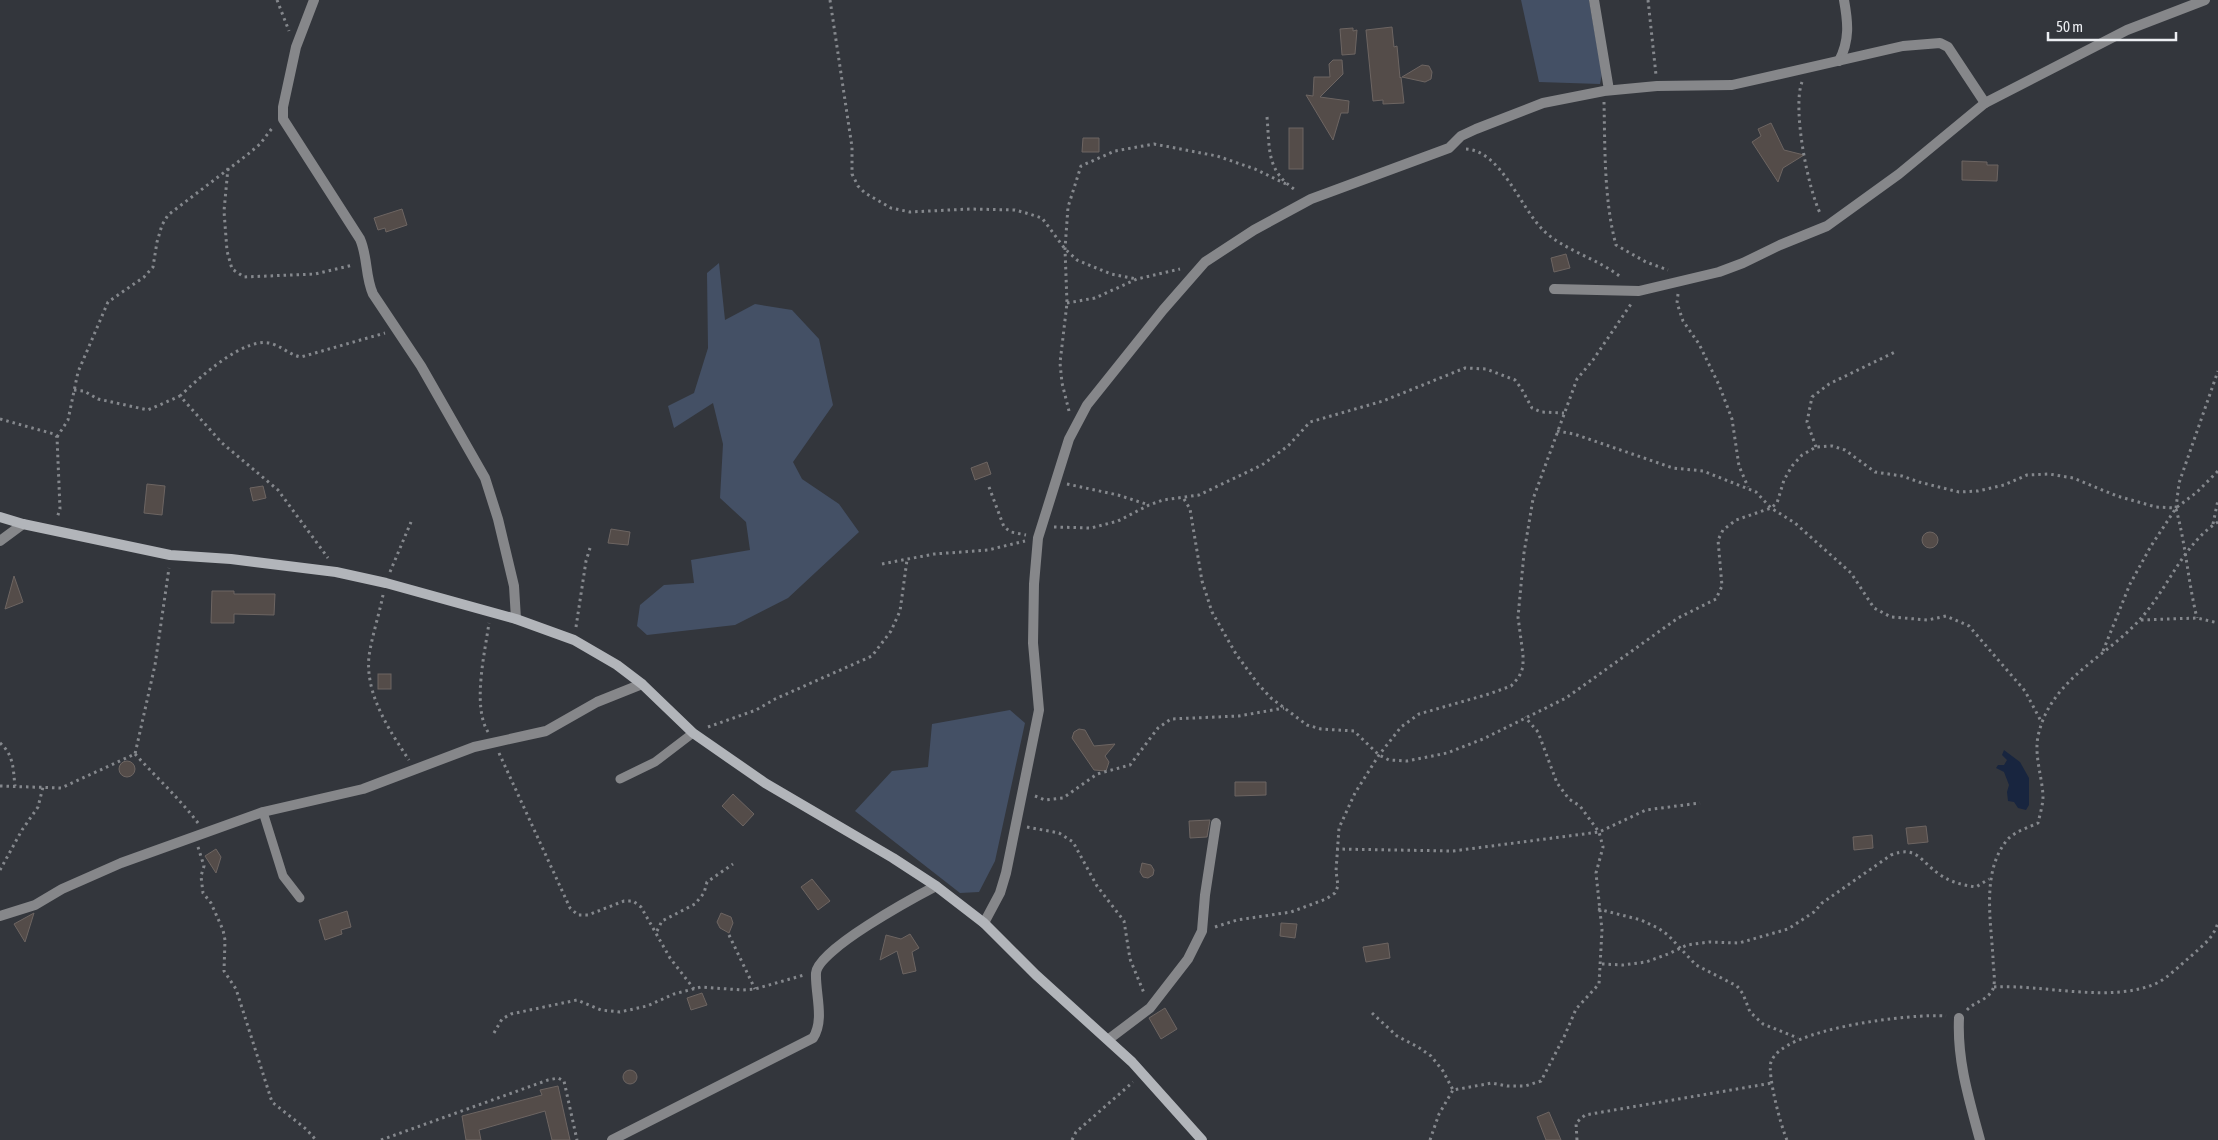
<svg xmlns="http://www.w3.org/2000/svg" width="2218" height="1140" viewBox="0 0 2218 1140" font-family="'Asap Condensed',sans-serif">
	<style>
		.green { fill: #445065 }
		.water { fill: #18253f }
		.building { fill: #544c49; stroke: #6d6562 }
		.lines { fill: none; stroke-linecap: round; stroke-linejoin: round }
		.path { stroke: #85888d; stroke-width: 3; stroke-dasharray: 2.5 4; stroke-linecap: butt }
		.lane { stroke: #86878a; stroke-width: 9 }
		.street { stroke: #86878a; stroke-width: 10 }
		.secondary { stroke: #b2b5ba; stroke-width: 10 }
	</style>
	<rect width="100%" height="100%" fill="#33363c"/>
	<g class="green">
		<path d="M1521,0H1589L1602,74L1600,84L1539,82Z"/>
		<path d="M719,263L725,320L755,304L792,310L819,339L833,405L793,462L802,479L839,504L859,532L788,598L735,625L647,635L637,626L640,605L664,585L694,583L691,560L750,550L746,522L720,498L723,444L713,403L674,428L668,406L694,393L708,348L707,273Z"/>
		<path d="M1010,710L1025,723L995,861L979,892L960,893L855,811L892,771L928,767L932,724Z"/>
	</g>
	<path class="water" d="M2004,750L2020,762L2029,778V805L2026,810L2018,808L2014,802L2008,801L2007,792L2009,785L2004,772L1996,768L1998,765H2004L2007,760L2002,755Z"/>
	<g class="building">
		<path d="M1392,27L1394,47L1397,46L1400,78L1401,77L1404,103L1383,104V100L1373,101L1366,30Z"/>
		<path d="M1353,28V31L1357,30L1355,54L1342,55L1340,29Z"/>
		<path d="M1333,60H1342L1343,74L1320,97L1349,101L1348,113H1341L1333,140L1306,95L1313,96L1314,77H1330L1329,64Z"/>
		<path d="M1422,65L1429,66L1432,72L1431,79L1425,82L1402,77Z"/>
		<path d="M1771,123L1784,150L1804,155L1783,168L1778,182L1752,142L1761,136L1758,129Z"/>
		<rect x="1289" y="128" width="14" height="41"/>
		<path d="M1083,138H1099V152H1082Z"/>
		<path d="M1962,161L1987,162V165H1998L1997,181L1962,180Z"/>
		<path d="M402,209L407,225L386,232L385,228L378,230L374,218Z"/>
		<path d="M1566,254L1570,268L1554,272L1551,258Z"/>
		<path d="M987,462L991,474L975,480L971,468Z"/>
		<path d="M147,484L165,486L162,515L144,513Z"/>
		<path d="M263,486L266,498L253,501L250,488Z"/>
		<path d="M611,529L630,532L628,545L608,543Z"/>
		<circle cx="1930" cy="540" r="8"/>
		<path d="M14,576L23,602L5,609Z"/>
		<path d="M212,591H234V594H275L274,615L234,614V623H211Z"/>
		<rect x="378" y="674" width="13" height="15"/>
		<path d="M1079,729L1085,730L1094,746L1115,744L1105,756L1109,762L1106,771L1094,770L1072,738L1074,732Z"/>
		<circle cx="127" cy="769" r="8"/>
		<path d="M1235,782H1266V795L1235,796Z"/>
		<path d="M733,794L754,814L743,826L722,806Z"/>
		<path d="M1210,820L1207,837L1190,838L1189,821Z"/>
		<path d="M1926,826L1928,842L1908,844L1906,828Z"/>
		<path d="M1872,835L1873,848L1854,850L1853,837Z"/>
		<path d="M216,849L221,857L216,873L205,856Z"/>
		<path d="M1142,863L1151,865L1154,870L1153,875L1148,878L1143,877L1140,872Z"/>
		<path d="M812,879L830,901L818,910L801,887Z"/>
		<path d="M347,911L351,927L341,930L342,934L325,940L319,920Z"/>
		<path d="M34,913L25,942L14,924Z"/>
		<path d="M721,913L731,917L733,923L729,933L720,928L717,922Z"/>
		<path d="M1281,923L1297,924L1295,938L1280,936Z"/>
		<path d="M910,934L919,948L912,952L916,971L903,974L897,951L880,960L886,935L901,939Z"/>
		<path d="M1388,943L1390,958L1366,962L1363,947Z"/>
		<path d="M702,993L707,1005L691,1010L687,998Z"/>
		<path d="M1165,1008L1177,1029L1161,1039L1149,1018Z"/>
		<circle cx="630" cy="1077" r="7"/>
		<path d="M558,1086L570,1140H552L545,1111L479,1130L481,1140H466L462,1116L542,1095L540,1090Z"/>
		<path d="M1549,1112L1561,1140H1546L1537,1117Z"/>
	</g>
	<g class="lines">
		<g class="path">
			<path d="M277,0L289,31"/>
			<path d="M830,0L852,147V174L858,186L865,193L891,208L910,212L970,209L1015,210L1026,213L1042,218L1065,249L1077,260L1111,274L1137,279"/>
			<path d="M1648,0L1656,75"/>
			<path d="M1802,82C1792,108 1808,190 1821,215"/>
			<path d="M1604,102C1605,148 1604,201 1616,245L1646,262L1668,270"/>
			<path d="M1267,117C1270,151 1266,171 1297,191"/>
			<path d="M1466,149C1501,151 1520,207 1543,230C1563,250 1599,259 1622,278"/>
			<path d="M228,168L224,211L227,251L232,269L244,277L315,274L353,265"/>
			<path d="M1678,294L1677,303L1683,321L1699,344L1719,385L1732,419L1739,466L1748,487"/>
			<path d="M1067,303L1095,298L1137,279L1180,269"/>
			<path d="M74,390L84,391L98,399L148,410L180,396L222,443L278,490L328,558"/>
			<path d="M180,396C198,379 246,334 273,344C284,348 290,355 301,357L385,333"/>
			<path d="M1069,411L1062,383L1060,363L1067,303L1065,249L1068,207L1081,166L1115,151L1154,144L1217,156L1255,169L1288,185"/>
			<path d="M0,419L54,434L57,437L60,509L57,518"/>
			<path d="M1557,431L1574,434L1673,468L1703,471L1756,492L1771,508L1795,523L1851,573L1874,608L1891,617L1928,620L1946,616L1969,626L2025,691L2042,723"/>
			<path d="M57,437L68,420L78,372L108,302L144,277L153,267L157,242L162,225L168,215L247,155L260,144L273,127"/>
			<path d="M1816,447L1807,422L1812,397L1829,384L1895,352"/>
			<path d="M1067,484L1118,495L1149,505"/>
			<path d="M989,487L1004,527L1011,532L1026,535"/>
			<path d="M1184,499L1190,509L1202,581L1212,612L1236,654L1258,684L1271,698L1307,725L1321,729L1354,731L1379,755L1389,760L1407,761L1447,753L1483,739L1566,698L1678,618L1716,599L1722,586L1718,540L1723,530L1736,520L1771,508L1777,503L1784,480L1792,466L1802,455L1816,447L1832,446L1845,450L1875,472L1902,476L1919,482L1959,492L1978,491L2004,485L2027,475L2049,474L2073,478L2117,496L2156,507L2176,508L2179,483L2218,371"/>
			<path d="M2176,509C2186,545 2188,582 2197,618"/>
			<path d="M2213,524L2218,500"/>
			<path d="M1054,527L1091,528L1118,521L1149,505L1163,500L1199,495L1262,465L1288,446L1310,422L1383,401L1465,368L1486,369L1515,380L1521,388L1532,408L1541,412L1564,413"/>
			<path d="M882,564L934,554L988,550L1025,541"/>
			<path d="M390,572L411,522"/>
			<path d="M383,595C379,615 372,636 369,656C365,694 389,730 409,760"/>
			<path d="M2141,620L2197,618L2218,623"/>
			<path d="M576,627L586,561L590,548"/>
			<path d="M2103,651L2130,584L2151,546L2176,508L2197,492L2218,471"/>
			<path d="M708,727L756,710L775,699L872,656L891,631L900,611L907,560"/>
			<path d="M488,732C472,706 485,652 489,623"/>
			<path d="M0,743C14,755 13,769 15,786"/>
			<path d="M499,753L570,908L578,915H588L624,901H633L641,907L670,958L694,989"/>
			<path d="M135,754C156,777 179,798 198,823"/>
			<path d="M0,786L61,788L135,754L155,665L169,568"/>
			<path d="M1035,796L1045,800L1063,798L1097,774L1130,765L1158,728L1171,719L1239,716L1284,708"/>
			<path d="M1027,827L1059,833L1073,842L1097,886L1124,921L1130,959L1144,993"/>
			<path d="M198,847L204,866L201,876L203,893L211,903L223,930L225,940L224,971L236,989L272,1102L306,1129L316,1140"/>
			<path d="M1336,849L1453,851L1599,832L1646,810L1700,803"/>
			<path d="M0,870L22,830L38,807L43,787"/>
			<path d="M1598,909L1641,920L1658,928L1668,935L1696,965L1737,986L1743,994L1750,1012L1763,1024L1798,1038"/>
			<path d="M1215,927L1237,920L1291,912L1326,899L1335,893L1338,886L1336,871L1339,828L1355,793L1379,755L1401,727L1419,714L1489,694L1511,686L1519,677L1523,667V655L1518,617L1524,553L1533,499L1577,379L1593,360L1631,304"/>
			<path d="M657,931L662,921L695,904L704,893L707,882L733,864"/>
			<path d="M729,935L755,989"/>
			<path d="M1602,964L1623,965L1646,962L1668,954L1687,945L1709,942L1739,943L1788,929L1814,912L1822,903L1891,855C1917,845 1920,861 1939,874C1950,882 1962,885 1976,887L1989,879"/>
			<path d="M1994,987C2043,984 2111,1004 2157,983C2169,977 2180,965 2190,957C2202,946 2214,938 2218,922"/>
			<path d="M1967,1010C1975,1001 1987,1001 1993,989C1996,981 1993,967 1993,958C1991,921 1981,870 2008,839C2016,831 2029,827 2038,823C2040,814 2043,805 2043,796C2042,775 2033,753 2039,732C2053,677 2109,656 2142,617C2168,588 2184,543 2218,522"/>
			<path d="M1372,1013L1397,1036L1418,1047L1431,1056L1443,1071L1453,1090L1492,1083L1507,1086H1525L1541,1081L1564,1037L1576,1009L1599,984L1602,930L1596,873L1603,847L1599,832L1580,806L1569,799L1557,783L1538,732L1525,717"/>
			<path d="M494,1033L502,1019L511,1014L577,1000L601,1010L620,1012L647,1006L674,994L701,987L742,990L755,989L804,975"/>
			<path d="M381,1140L548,1080L558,1078L564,1081L577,1140"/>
			<path d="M1072,1140L1076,1132L1133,1082"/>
			<path d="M1430,1140L1439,1114L1453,1090"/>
			<path d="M1577,1140L1576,1123L1585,1115L1772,1083"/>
			<path d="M1787,1140C1781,1127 1767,1074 1771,1062C1782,1028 1915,1013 1946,1016"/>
		</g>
		<g class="lane">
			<path d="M620,779L655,762L693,733"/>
			<path d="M263,812L283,876L300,898"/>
		</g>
		<g class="street">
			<path d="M314,0L296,47L283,107V119L360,239C368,257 365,277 373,294L421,366L485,478L498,519L514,586L516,619"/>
			<path d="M1594,0L1609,90"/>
			<path d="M1839,61C1850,40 1848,22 1844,0"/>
			<path d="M1554,289L1639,291L1719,272L1743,263L1780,245L1827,226L1899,174L1985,103L2127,30L2205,0"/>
			<path d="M0,541L23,524"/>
			<path d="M0,916L35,905L62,889L121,863L263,812L363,789L474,747L546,731L597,702L642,684"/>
			<path d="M984,923L1000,893L1006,873L1039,710L1033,643L1034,584L1038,538L1069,439L1087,405L1163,310L1205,262L1254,230L1311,199L1449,148L1461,136L1476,129L1543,103L1604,91L1657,86L1732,85L1903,46L1940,43L1948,47L1985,103"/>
			<path d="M1959,1018C1957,1061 1969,1099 1980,1140"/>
			<path d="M1109,1039L1150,1008L1188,959L1202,931L1205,895L1216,823"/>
			<path d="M612,1140L813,1038C825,1020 815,993 816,973C817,950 913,898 936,886"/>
		</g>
		<path class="secondary" d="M0,517L23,524L170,555L231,559L336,572L386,583L516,619L574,640L617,665L642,684L693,733L765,783L893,858L936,886L984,923L1036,975L1132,1062L1202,1140"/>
	</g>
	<path d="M2048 32v8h128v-8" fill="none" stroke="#eceef2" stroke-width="2.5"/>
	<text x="2056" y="32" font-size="15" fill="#eceef2" stroke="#33363c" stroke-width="4" paint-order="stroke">50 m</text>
</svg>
